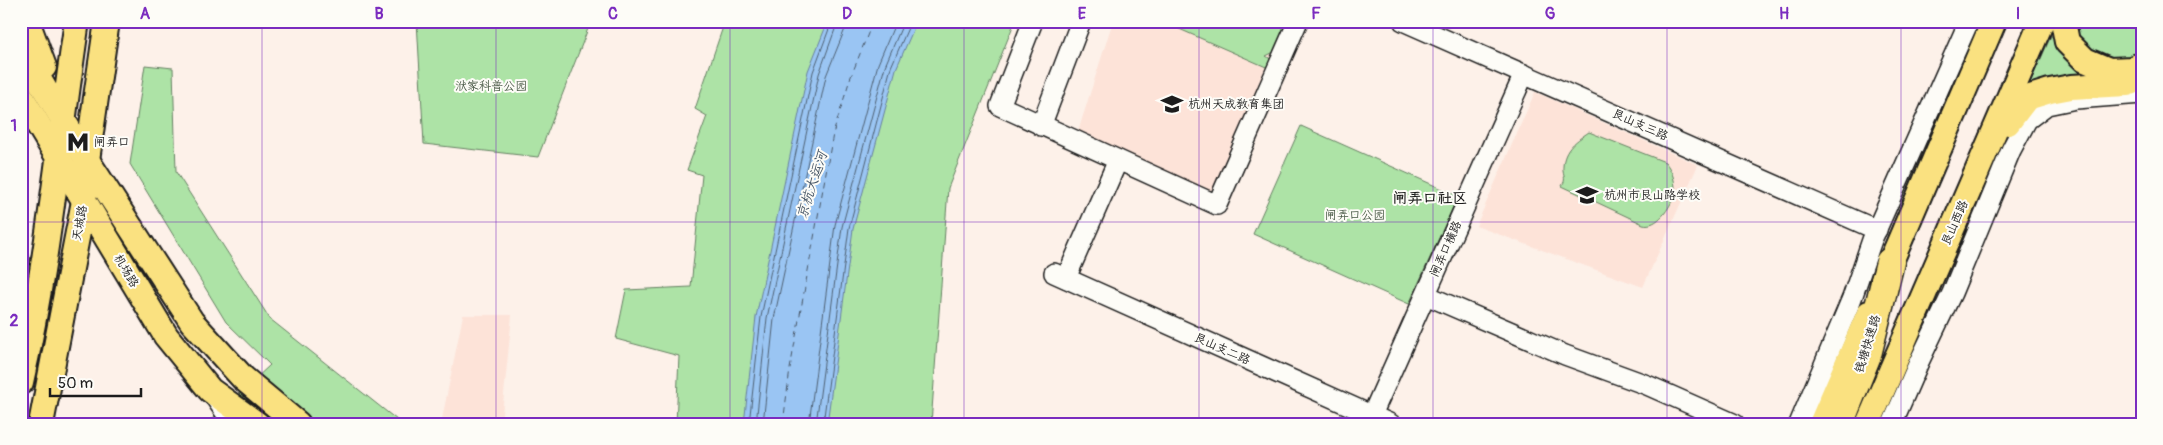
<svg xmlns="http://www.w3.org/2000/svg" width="2163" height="445" viewBox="0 0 2163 445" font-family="Pangolin,'LXGW WenKai TC',sans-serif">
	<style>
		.built { fill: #fde3d8 }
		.green { fill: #ade3a6; stroke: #648061 }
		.water { fill: #9ac5f3; stroke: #68819d }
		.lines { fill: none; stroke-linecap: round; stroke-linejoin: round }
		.shore { stroke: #4e6072; stroke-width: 1 }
		.ferry { stroke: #485767; stroke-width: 1; stroke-dasharray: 6 5; stroke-linecap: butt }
		.minor-casing { stroke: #1c1c1c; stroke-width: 22 }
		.major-casing { stroke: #1c1c1c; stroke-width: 28 }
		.highway-casing { stroke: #1c1c1c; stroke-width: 31 }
		.minor { stroke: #fdfcf7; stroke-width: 19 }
		.major { stroke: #fae180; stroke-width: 24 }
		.highway { stroke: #fae180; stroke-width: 28 }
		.grid { fill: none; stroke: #7b2cbf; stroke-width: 1; stroke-opacity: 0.55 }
		.labels { text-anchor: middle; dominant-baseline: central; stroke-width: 4; stroke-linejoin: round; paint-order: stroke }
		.park-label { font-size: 12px; fill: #485845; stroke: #fdfcf7 }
		.poi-label { font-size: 12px; fill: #1c1c1c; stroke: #fdfcf7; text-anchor: start }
		.street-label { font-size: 12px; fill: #1c1c1c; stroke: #fdfcf7 }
		.water-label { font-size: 14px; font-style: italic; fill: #485767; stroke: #fdfcf7 }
		.quarter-label { font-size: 15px; font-weight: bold; fill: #1c1c1c; stroke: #fdfcf7 }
		.neatline { fill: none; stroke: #7b2cbf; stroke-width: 2 }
		.grid-label { font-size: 16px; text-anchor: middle; font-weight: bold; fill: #7b2cbf }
	</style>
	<rect width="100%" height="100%" fill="#fdf1e9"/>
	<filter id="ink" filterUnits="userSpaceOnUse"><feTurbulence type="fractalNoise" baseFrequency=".02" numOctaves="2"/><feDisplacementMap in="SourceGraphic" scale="10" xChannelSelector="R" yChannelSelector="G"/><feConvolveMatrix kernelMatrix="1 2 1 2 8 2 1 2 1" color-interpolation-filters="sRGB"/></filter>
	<g filter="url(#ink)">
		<g class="built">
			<path d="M1113,21H1294L1216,197L1076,138Z"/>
			<path d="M1535,92L1698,165L1643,287L1476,226Z"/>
			<path d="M463,315H512L501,424H441Z"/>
		</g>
		<g class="green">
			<path d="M417,21H591L538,157L424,144Z"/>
			<path d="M725,21H1015L948,188L931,424H676L679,356L616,339L626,290L691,287L702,175L687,170L707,116L695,109Z"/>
			<path d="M1161,21H1291L1276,51L1266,56L1275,62L1273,70Z"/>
			<path d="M2072,21H2142V55L2120,62L2088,49L2074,33Z"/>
			<path d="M2059,34L2090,74L2039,86L2030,83L2051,36Z"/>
			<path d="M145,65L173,68L176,172L270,319L402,424H210L209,422L270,365L226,322L130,164Z"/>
			<path d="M1301,126L1458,196L1409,304L1253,234Z"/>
			<path d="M1589,132L1665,162C1672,170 1677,183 1674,195C1671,207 1657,228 1643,224L1562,186C1566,179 1564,178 1563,171C1562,151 1574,142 1589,132Z"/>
		</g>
		<path class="water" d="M828,21H917L896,69L853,229L827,424H744L756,317L808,71Z"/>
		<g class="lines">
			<g class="shore">
				<path d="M749,424L761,317L813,72L832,21"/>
				<path d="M756,424L767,318L819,74L838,21"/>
				<path d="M763,424L774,319L826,76L845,29L846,21"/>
				<path d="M809,424L835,225L878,64L896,21"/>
				<path d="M816,424L842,227L885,66L904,21"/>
				<path d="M823,424L849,228L891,67L911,21"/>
			</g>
			<path class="ferry" d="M783,424L790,369L833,134L850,79L873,21"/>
			<g class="minor-casing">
				<g id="minor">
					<path d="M1033,21L1000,106L1217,205L1298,21"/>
					<path d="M1403,21L1877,230"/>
					<path d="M1041,126L1081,21"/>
					<path d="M1054,273L1391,424"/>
					<path d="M1066,278L1118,160"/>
					<path d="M1426,295L1565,355L1647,385L1735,424"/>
					<path d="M216,399L233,424"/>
					<path d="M1368,424L1524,74"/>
					<path d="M1799,424L1852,298L1872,240L1969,21"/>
					<path d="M1892,424L1919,362L1952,293L2011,150L2027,120L2047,105L2076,99L2142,94"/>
				</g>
			</g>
			<g class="major-casing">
				<g id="major">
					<path d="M27,21L44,67"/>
					<path d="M2063,21L2067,42L2085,60L2109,70L2132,69L2138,66"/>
					<path d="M21,49L87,160L192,322L243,378L298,424"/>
					<path d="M21,96L166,336L210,390L257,424"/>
					<path d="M2008,123L2027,98L2050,91L2071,87L2127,84L2142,78"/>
					<path d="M1883,280L1994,21"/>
					<path d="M21,382C48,263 59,142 77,21"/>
					<path d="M41,424L84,201L87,160L107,21"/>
					<path d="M1821,424L1869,313"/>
					<path d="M1868,424L2042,21"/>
				</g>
			</g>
			<g class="highway-casing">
				<path id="highway" d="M1839,424L1867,355L1890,262"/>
			</g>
			<use href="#minor" class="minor"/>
			<use href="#major" class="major"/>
			<use href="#highway" class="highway"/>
		</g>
	</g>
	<path class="grid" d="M262,21V424M496,21V424M730,21V424M964,21V424M1199,21V424M1433,21V424M1667,21V424M1901,21V424M21,222H2142"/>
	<defs>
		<g id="school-bare" transform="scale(1.725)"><path d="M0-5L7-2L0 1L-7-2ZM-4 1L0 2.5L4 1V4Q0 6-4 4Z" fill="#1c1c1c" stroke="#fdfcf7" stroke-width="2.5" paint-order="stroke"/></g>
		<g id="metro-bare" transform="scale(1.725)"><path d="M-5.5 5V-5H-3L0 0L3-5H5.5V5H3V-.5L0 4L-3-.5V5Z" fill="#1c1c1c" stroke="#fdfcf7" stroke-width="2.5" paint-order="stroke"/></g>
	</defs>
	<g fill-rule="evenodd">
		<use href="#school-bare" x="1172" y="104"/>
		<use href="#metro-bare" x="78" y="142"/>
		<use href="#school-bare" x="1587" y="195"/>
	</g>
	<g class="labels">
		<g class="park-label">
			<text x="491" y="86">洑家科普公园</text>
			<text x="1355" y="215">闸弄口公园</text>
		</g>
		<g class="poi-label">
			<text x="1188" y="104">杭州天成教育集团</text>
			<text x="94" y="142">闸弄口</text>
			<text x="1604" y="195">杭州市艮山路学校</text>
		</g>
		<g class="street-label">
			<text transform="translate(1640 125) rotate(24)">艮山支三路</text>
			<text transform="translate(80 223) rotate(-80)">天城路</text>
			<text transform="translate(1955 223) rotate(-66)">艮山西路</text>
			<text transform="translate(1446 249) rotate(-66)">闸弄口横路</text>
			<text transform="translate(126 271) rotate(59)">机场路</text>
			<text transform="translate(1868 344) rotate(-73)">钱塘快速路</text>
			<text transform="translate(1222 349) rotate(24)">艮山支二路</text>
		</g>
		<g class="water-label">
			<text transform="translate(812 185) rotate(-72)">京杭大运河</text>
		</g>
		<g class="quarter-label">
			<text x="1430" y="198">闸弄口社区</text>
		</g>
	</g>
	<rect width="2163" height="445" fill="none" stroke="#fdfcf7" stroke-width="55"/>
	<path d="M50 388v8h91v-8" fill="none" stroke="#1c1c1c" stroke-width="2.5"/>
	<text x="58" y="388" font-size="15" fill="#1c1c1c" stroke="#fdfcf7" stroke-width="4" paint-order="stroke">50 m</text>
	<rect x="28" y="28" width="2108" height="390" class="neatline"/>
	<g class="grid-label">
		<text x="145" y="19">A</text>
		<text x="379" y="19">B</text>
		<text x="613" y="19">C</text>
		<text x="847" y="19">D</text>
		<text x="1082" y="19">E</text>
		<text x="1316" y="19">F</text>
		<text x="1550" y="19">G</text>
		<text x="1784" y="19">H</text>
		<text x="2018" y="19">I</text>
		<text x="14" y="131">1</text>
		<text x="14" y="326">2</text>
	</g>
</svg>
